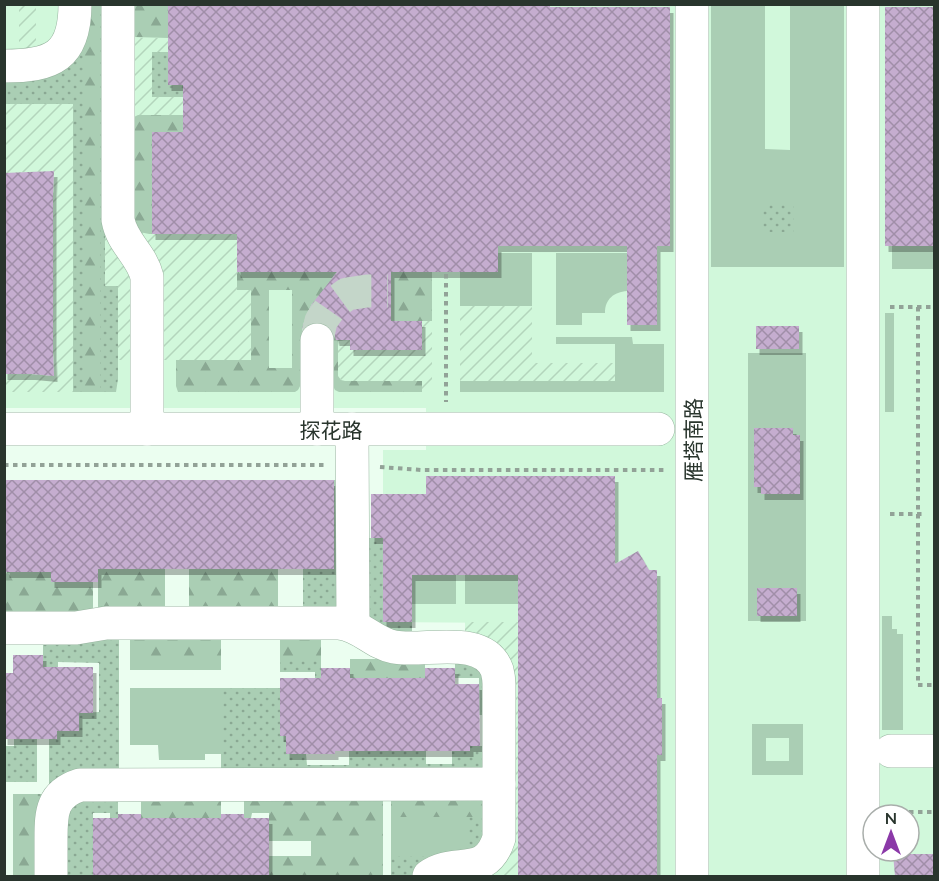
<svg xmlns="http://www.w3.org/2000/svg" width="939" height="881" viewBox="0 0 939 881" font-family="Lato,'Noto Sans SC',sans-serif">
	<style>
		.built { fill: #d1f8db; fill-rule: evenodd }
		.industrial { fill: url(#industrial-furrows) }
		.grass { fill: url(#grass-dots) }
		.forest { fill: url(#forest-firs); fill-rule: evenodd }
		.green { fill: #aaceb4; fill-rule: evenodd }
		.building { fill: url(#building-cross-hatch); filter: url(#shadow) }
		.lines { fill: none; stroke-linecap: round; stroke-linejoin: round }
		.minor-tunnel { stroke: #c4d6c9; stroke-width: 33; stroke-dasharray: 33 16; stroke-linecap: butt }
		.minor-casing { stroke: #97b59f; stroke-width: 34 }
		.path { stroke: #92a297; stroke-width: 4; stroke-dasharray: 4.5 4.5; stroke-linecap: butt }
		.minor { stroke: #fff; stroke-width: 33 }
		.labels { text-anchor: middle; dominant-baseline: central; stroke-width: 6; stroke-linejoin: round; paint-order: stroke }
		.street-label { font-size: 21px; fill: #29352d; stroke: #fff }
	</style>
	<defs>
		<pattern id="industrial-furrows" width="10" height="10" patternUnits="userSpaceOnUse" patternTransform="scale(1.5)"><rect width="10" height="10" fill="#d1f8db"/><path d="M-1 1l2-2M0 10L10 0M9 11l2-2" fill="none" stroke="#b3d5bc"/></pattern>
		<pattern id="grass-dots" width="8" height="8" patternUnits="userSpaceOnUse" patternTransform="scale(1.5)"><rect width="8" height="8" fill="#aaceb4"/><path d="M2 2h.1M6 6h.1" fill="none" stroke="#8aa893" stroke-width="1.8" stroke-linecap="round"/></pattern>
		<pattern id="forest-firs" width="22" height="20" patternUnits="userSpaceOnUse" patternTransform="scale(1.5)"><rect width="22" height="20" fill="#aaceb4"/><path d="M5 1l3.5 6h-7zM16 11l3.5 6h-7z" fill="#8aa893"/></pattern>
		<pattern id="building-cross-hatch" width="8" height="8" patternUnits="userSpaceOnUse" patternTransform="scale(1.5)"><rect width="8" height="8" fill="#c5adcf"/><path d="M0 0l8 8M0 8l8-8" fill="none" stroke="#a08ea8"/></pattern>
		<filter id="shadow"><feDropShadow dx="3.5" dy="6" stdDeviation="0" flood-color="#0004"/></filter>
	</defs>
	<rect width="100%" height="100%" fill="#ebfef0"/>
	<path class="built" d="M4,5H934V876H510V623L383,622V450H426V408H5ZM873,815H909V851H873Z"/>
	<g class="industrial">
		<rect x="19" y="5" width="17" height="44"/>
		<path d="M105,5L137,38H168V52H152V97H183V115H138L134,117L150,234H237V289L251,290V360H118V286H105Z"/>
		<path d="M4,104H73V392H5V374L54,375L53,354V193L54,171L5,173Z"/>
		<path d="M460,306H532V363H615V381H460Z"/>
		<path d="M422,321H432V392H422V382L345,381H342L338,376V340H350V350H422Z"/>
		<path d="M465,622H518V876H444L454,874L507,686L465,640Z"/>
	</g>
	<g class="grass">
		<path d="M83,5V392H73V104H5L4,73H27Z"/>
		<path d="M100,5H105V286H118V379L116,392H100Z"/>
		<path d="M152,52H168L183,85V97H152Z"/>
		<rect x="761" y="204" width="33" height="28"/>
		<path d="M334,480H344V605L303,616V569L334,568Z"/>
		<path d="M360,538H383V622H412V640L364,622Z"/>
		<path d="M119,631V777H88L37,876V794H49V739H57V731L79,730V713L99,712V663L58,662V667H43V636Z"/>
		<path d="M455,655L484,663L491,770L221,777V688H280V736H286L306,754L307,765H349V751H426V764H452V751L470,746H483V715H479V678H455Z"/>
		<path d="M280,660H321V678H315V672H280Z"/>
		<path d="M14,739H37V782H5V746H14Z"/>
		<path d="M118,792V818H110V813H93V876H58L65,803Z"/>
		<path d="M469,817H492C492,823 493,830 492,836C486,865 461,856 442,861C433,864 425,869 419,876H391V856H469Z"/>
	</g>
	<g class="forest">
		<path d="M100,4V392H83V5Z"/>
		<path d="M132,5H168V38L135,37L133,35Z"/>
		<path d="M138,115H183V132H152V234C145,234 138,232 135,226C128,214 133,136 134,117Z"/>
		<path d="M237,272H432V321H350V340L338,341V376L341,380L345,381H422V392H339L335,390L333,386L332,337L335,328L312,304C307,313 303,322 302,332C300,348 307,377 298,390L295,392H178L176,386V360H251V290H237ZM269,290H292V368H269Z"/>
		<rect x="98" y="569" width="67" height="47"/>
		<rect x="189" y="569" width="89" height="47"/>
		<path d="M6,572H51V582H93V617L6,621Z"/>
		<rect x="130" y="631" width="91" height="29"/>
		<rect x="280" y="631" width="41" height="29"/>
		<rect x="350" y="659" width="75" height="19"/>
		<rect x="141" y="792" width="80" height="26"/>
		<path d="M244,792H383V841H269V813H252L251,818H244Z"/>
		<path d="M391,792H484L492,817H391Z"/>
		<rect x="13" y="794" width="24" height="82"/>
		<rect x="269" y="856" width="114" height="20"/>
	</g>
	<g class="green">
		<path d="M711,5H765V149L790,150V5H844V267H711ZM761,204H794V232H761Z"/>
		<rect x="892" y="246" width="42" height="23"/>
		<path d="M498,253H532V306H460V272H498Z"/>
		<path d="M556,253H657L627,291C614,292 605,299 605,313H582V325H556Z"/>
		<rect x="885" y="313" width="9" height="99"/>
		<path d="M556,337H632L633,344H664V392H460V381H615V344H556Z"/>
		<path d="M748,353H806V621H748ZM793,428V435L800,436V494H762L761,487H754V429ZM757,588H797V615H757Z"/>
		<rect x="412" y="575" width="44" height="29"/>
		<rect x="465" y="575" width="53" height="29"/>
		<path d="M882,616H892V629H897V634H903V730H882Z"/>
		<rect x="130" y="660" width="91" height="10"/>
		<path d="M130,688H221V754H205V760H159L158,745H130Z"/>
		<path d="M752,724H803V775H752ZM766,738H789V761H766Z"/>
		<rect x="391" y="817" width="78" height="39"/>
		<rect x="311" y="841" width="72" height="15"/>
	</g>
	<g class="building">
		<path d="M168,4H550V7H670V246H657V325H627V246H498V272H391V321H422V350H350V340H336L333,330L326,324L316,321L308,324L302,329L306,316L312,304L337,272H237V234H152V132H183V85H168Z"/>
		<rect x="885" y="7" width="49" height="239"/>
		<path d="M54,171L53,193V354L54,376L32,374H4V173Z"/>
		<rect x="756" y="326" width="43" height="23"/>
		<path d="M754,428H793V435H800V494H761V487H754Z"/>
		<path d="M426,476H615V564L638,551L649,570H657V698H662V755H657V876H518V575H412V622H383V538H371V494H426Z"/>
		<path d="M4,480H334V569H98V582H51V572H6V567H4Z"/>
		<rect x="757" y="588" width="40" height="28"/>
		<path d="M13,655H43V667H93V713H79V731H57V739H4V673H13Z"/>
		<path d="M321,668H350V678H425V668H455V684H479L480,746H470V751H335V754H286V736H280V678H321Z"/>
		<path d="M118,814H141V818H221V814H244V818H269V876H93V818H118Z"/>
		<path d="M893,854H934V876H895Z"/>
	</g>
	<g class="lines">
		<path class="minor-tunnel" d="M317,340L321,321L332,305L347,294L367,291H388"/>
		<g class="minor-casing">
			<g id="minor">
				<path d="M118,4V220C122,243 142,255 147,277V429"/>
				<path d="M692,4V876"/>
				<path d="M863,4V876"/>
				<path d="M4,66C52,66 75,57 75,4"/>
				<path d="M317,340V429"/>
				<path d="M4,429H658"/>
				<path d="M352,429L353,625"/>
				<path d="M4,628H76L106,623H339C361,625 373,643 394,647C423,653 483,633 497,670C498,674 499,679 499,684V838C486,880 455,857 429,876"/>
				<path d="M891,751H934"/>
				<path d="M51,876C51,864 51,851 51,838C51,812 52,794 80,785L499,784"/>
			</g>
		</g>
		<g class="path">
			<path d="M446,274V402"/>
			<path d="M890,307H934"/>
			<path d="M918,307V685H934"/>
			<path d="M4,465H325"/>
			<path d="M380,467L422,470H664"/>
			<path d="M890,514H925"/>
			<path d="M891,812H934"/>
		</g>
		<use href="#minor" class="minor"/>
	</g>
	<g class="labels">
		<g class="street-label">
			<text x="331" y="429">探花路</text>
			<text transform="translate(692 440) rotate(-90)">雁塔南路</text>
		</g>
	</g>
	<rect width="939" height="881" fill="none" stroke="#29352d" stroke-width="12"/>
	<g transform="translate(891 833)"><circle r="28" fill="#ffffff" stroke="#a9aeab" stroke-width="1.5"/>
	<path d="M0-4.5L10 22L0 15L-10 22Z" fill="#8b39a8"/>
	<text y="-9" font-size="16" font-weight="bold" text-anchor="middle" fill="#29352d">N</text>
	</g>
</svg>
